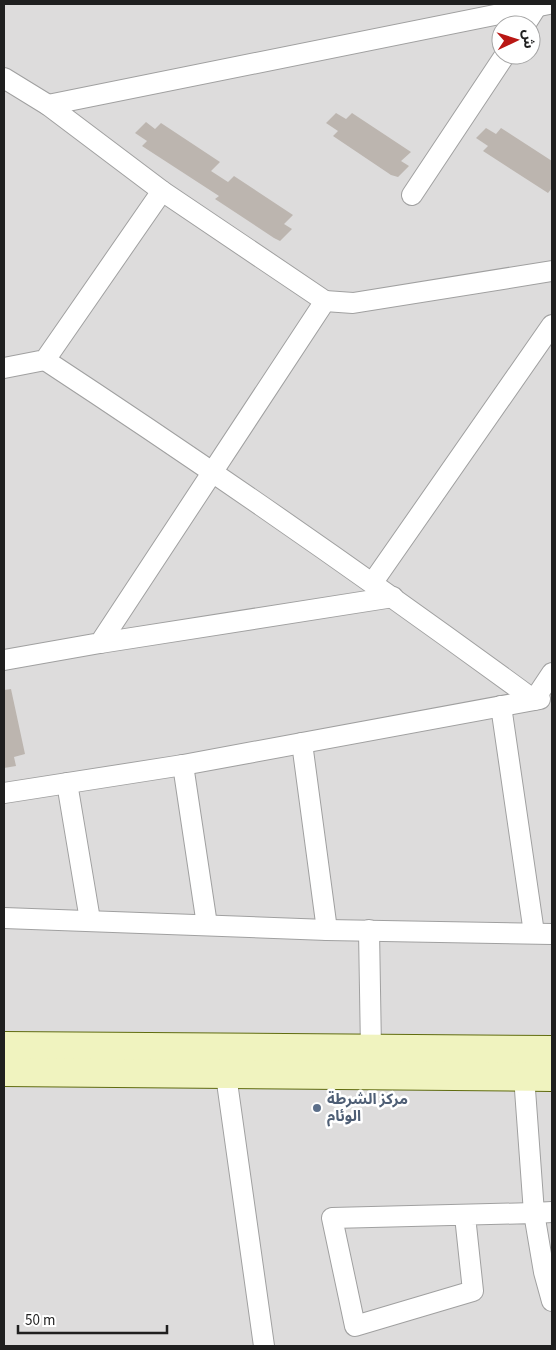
<svg xmlns="http://www.w3.org/2000/svg" width="556" height="1350" viewBox="0 0 556 1350" font-family="'Source Sans 3','Noto Sans Arabic',sans-serif">
	<style>
		.residential { fill: #dddcdc; fill-rule: evenodd }
		.building { fill: #bcb5af }
		.lines { fill: none; stroke-linecap: round; stroke-linejoin: round }
		.minor-casing { stroke: #a0a0a0; stroke-width: 22 }
		.secondary-casing { stroke: #606c10; stroke-width: 30 }
		.minor { stroke: #fff; stroke-width: 20 }
		.secondary { stroke: #f0f3bf; stroke-width: 28 }
		.service-dot { fill: #5c6f8a; stroke: #fff; stroke-width: 2 }
		.labels { text-anchor: middle; dominant-baseline: central; stroke-width: 5; stroke-linejoin: round; paint-order: stroke }
		.service-label { font-size: 15px; font-weight: bold; fill: #4e5e75; stroke: #fff; text-anchor: start }
	</style>
	<rect width="100%" height="100%" fill="#efece6"/>
	<path class="residential" d="M4,4H552V1346H4ZM501,25H531V55H501Z"/>
	<g class="building">
		<path d="M336,113L346,119L352,113L411,152L401,161L409,166L398,177L391,175L333,136L338,131L326,123Z"/>
		<path d="M146,122L155,129L161,123L220,162L211,171L228,182L234,176L293,215L284,224L292,229L280,241L274,238L215,199L219,196L142,146L147,141L135,133Z"/>
		<path d="M486,128L496,134L501,128L552,161V188L548,193L483,151L488,146L476,138Z"/>
		<path d="M11,689L25,754L14,757L16,766L4,768V690Z"/>
	</g>
	<g class="lines">
		<g class="minor-casing">
			<g id="minor">
				<path d="M525,25L537,6"/>
				<path d="M4,78L48,105L162,191L325,301"/>
				<path d="M48,105L549,4"/>
				<path d="M412,195L505,55"/>
				<path d="M45,360C211,469 373,582 534,700L552,673"/>
				<path d="M4,368L45,360L162,191"/>
				<path d="M373,582L552,325"/>
				<path d="M100,643L393,597"/>
				<path d="M4,660L100,643L325,301L353,303L552,271"/>
				<path d="M501,706L534,933"/>
				<path d="M302,743L327,930"/>
				<path d="M183,765L207,925"/>
				<path d="M67,783L90,920"/>
				<path d="M4,793L183,765L540,699"/>
				<path d="M4,918L327,930L552,934"/>
				<path d="M369,930L371,1050"/>
				<path d="M526,1064L524,1076L534,1213L552,1212"/>
				<path d="M226,1075L264,1346"/>
				<path d="M465,1216L473,1291L355,1326L332,1218L534,1213L544,1272L552,1301"/>
			</g>
		</g>
		<g class="secondary-casing">
			<g id="secondary">
				<path d="M4,1046L552,1050"/>
				<path d="M4,1072L552,1077"/>
			</g>
		</g>
		<use href="#minor" class="minor"/>
		<use href="#secondary" class="secondary"/>
	</g>
	<circle class="service-dot" cx="317" cy="1108" r="5"/>
	<g class="labels">
		<g class="service-label">
			<text x="327" y="1099">مركز الشرطة<tspan x="327" dy="17">الوئام</tspan></text>
		</g>
	</g>
	<rect width="556" height="1350" fill="none" stroke="#1f1f1f" stroke-width="10"/>
	<g transform="translate(516 40) rotate(86)"><circle r="24" fill="#ffffff" stroke="#a5a5a5"/>
	<path d="M0-4L9 19L0 12L-9 19Z" fill="#b91714"/>
	<text y="-8" font-size="14" font-weight="bold" text-anchor="middle" fill="#1f1f1f">ش</text>
	</g>
	<path d="M18 1325v8h149v-8" fill="none" stroke="#1f1f1f" stroke-width="2.5"/>
	<text x="25" y="1325" font-size="15" fill="#1f1f1f" stroke="#ffffff" stroke-width="4" paint-order="stroke">50 m</text>
</svg>
